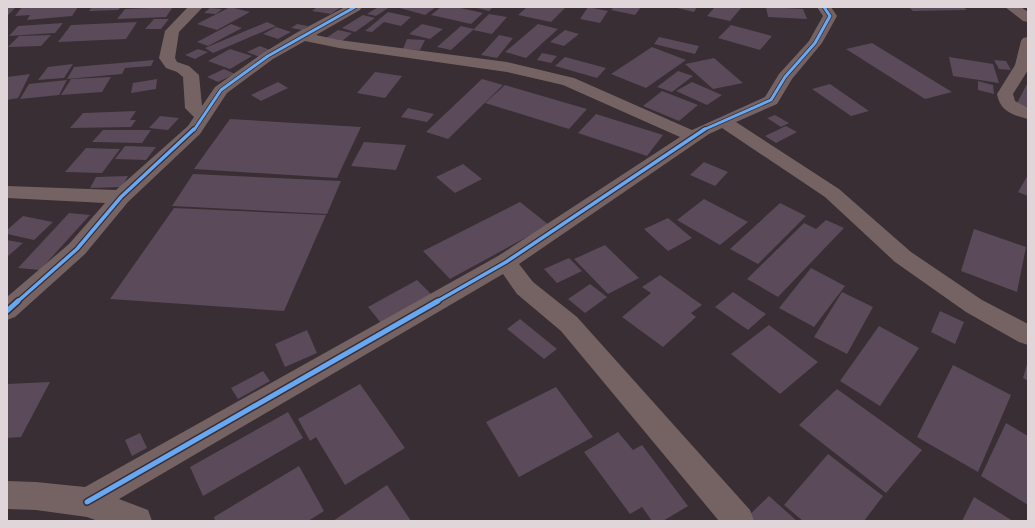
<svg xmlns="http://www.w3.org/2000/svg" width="1035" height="528" viewBox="0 0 1035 528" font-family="'DM Sans',sans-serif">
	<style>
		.building { fill: #5a4a5a }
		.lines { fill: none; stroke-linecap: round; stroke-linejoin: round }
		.minor { fill: #756364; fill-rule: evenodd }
		.cycleway-far2-casing { stroke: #3b2b32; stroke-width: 4.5 }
		.cycleway-far1-casing { stroke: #3b2b32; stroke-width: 6 }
		.cycleway-casing { stroke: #3b2b32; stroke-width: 8 }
		.cycleway-far2 { stroke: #66a8f1; stroke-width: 3 }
		.cycleway-far1 { stroke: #66a8f1; stroke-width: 3.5 }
		.cycleway { stroke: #66a8f1; stroke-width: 5 }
	</style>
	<rect width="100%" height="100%" fill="#382e33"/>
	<g class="building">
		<path d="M7,7H16L7,16Z"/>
		<path d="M22,7H78L72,16L27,20L30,15L15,16Z"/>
		<path d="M92,7H121L118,10L89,11Z"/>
		<path d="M173,7L166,17L117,19L125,9Z"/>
		<path d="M230,7L250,12L217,30L197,24Z"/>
		<path d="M317,7H341L331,14L312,11Z"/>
		<path d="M378,7L388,8L376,16L367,14Z"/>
		<path d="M396,7H436L425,15Z"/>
		<path d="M441,7H456L483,13L471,24L431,15Z"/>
		<path d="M473,7H493L489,11Z"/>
		<path d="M527,7H566L551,22L518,15Z"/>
		<path d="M588,7L608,11L600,23L580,19Z"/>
		<path d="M614,7H641L635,15L611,10Z"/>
		<path d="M673,7H697L694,12Z"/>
		<path d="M715,7H742L730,21L707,16Z"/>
		<path d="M766,7L803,9L807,19L768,17Z"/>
		<path d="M909,7H963L967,10L913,11Z"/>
		<path d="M210,8L222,9L216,14L204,13Z"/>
		<path d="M388,12L411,17L401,26L384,22L372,32L365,31Z"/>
		<path d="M489,14L507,17L492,34L473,30Z"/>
		<path d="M363,15L375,18L355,32L342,28Z"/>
		<path d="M154,19H169L161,29H145Z"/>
		<path d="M137,22L126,39L58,42L71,25Z"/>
		<path d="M267,22L276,26L213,53L205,48Z"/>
		<path d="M63,23L55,33L9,36L18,26Z"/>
		<path d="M231,24L242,28L208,46L197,42Z"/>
		<path d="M297,24L308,26L302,30L291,28Z"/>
		<path d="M422,24L443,29L430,39L409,34Z"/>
		<path d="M538,24L558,29L526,58L505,52Z"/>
		<path d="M731,25L772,36L760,50L718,38Z"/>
		<path d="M461,26L474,29L451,50L437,47Z"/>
		<path d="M276,27L291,32L278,39L263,34Z"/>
		<path d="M338,30L352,33L341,42L326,38Z"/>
		<path d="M565,30L579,34L564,46L550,42Z"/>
		<path d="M51,35L41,46L8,47L19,36Z"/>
		<path d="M499,35L513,38L497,58L481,55Z"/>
		<path d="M659,37L699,46L695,54L654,44Z"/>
		<path d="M407,39L425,40L420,50L403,49Z"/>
		<path d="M872,43L952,92L925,99L846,49Z"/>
		<path d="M260,46L272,51L260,57L247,52Z"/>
		<path d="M652,47L686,60L646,88L611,74Z"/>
		<path d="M198,49L208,52L195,59L185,55Z"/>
		<path d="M230,49L252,56L230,69L208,61Z"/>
		<path d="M542,53L557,56L551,63L537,60Z"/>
		<path d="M565,57L606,68L597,78L555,66Z"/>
		<path d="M949,57L993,64L999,83L953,76Z"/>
		<path d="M714,58L743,83L713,89L685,64Z"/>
		<path d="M154,60L151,66L125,68L122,74L67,79L74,67Z"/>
		<path d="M994,60L1006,61L1011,70L999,69Z"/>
		<path d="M73,64L64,78L38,80L48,67Z"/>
		<path d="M224,69L235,74L218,82L207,77Z"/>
		<path d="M678,71L693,76L672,92L657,87Z"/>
		<path d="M375,72L402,76L385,98L357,93Z"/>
		<path d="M30,74L18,98L7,100V77Z"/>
		<path d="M111,77L102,92L61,95L71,79Z"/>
		<path d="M157,79L156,89L131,93L133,83Z"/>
		<path d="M482,79L503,85L448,139L426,132Z"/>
		<path d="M67,80L59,95L20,99L29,84Z"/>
		<path d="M978,81L993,85L994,94L978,90Z"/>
		<path d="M278,82L288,88L261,101L251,95Z"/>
		<path d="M692,82L722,95L707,105L676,91Z"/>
		<path d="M1028,82V109L1016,105Z"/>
		<path d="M830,84L869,111L851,116L812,89Z"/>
		<path d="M505,85L587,109L569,129L485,103Z"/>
		<path d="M662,91L698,105L679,121L643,106Z"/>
		<path d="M408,108L434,114L427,122L401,117Z"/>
		<path d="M136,111L130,120H136L131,127L70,128L83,113Z"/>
		<path d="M596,114L663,135L647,156L578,133Z"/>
		<path d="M775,115L789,123L781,127L767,118Z"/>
		<path d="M160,116L179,118L168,130L149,128Z"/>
		<path d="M230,119L361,127L337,178L194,169Z"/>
		<path d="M786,126L797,132L776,143L765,136Z"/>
		<path d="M103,130H151L142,143L92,142Z"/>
		<path d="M364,142L406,145L396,170L351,166Z"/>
		<path d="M125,146L156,147L146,160L115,159Z"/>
		<path d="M86,148L120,149L102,173L65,172Z"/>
		<path d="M704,162L728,172L715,186L690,175Z"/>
		<path d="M463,164L482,179L455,193L436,177Z"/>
		<path d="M193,174L341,181L327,214L172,206Z"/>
		<path d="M1028,175V196L1018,192Z"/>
		<path d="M128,176L122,187L90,188L96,177Z"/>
		<path d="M704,199L748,222L720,245L677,220Z"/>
		<path d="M520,202L549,225L450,279L423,251Z"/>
		<path d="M780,203L806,216L758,264L730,249Z"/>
		<path d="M174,208L326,215L284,311L110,299Z"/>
		<path d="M69,213L90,215L40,270L18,268Z"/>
		<path d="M23,216L53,222L34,240L7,234V230Z"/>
		<path d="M668,218L692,238L668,251L644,229Z"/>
		<path d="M826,220L844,228L778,297L747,279L804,223L816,229Z"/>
		<path d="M974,229L1026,247L1017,292L961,271Z"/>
		<path d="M7,240L23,243L7,257Z"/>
		<path d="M605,245L639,278L608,294L574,259Z"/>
		<path d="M569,258L582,271L557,283L544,269Z"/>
		<path d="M811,268L845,286L814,327L779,308Z"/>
		<path d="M660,275L702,305L691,313L696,317L663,347L622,317L651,293L642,287Z"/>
		<path d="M417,280L431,294L381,323L368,307Z"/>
		<path d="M590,284L607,297L585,313L568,299Z"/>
		<path d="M733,292L766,314L748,330L715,307Z"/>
		<path d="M842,292L873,307L847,354L814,337Z"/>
		<path d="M940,311L964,322L955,344L931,332Z"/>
		<path d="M520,319L557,349L544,359L507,329Z"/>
		<path d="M769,325L818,362L780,394L731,354Z"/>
		<path d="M879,326L919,348L880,406L840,381Z"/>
		<path d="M307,330L317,353L285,367L275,344Z"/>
		<path d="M1028,361V381L1023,378Z"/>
		<path d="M953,365L1011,395L978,472L917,437Z"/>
		<path d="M263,371L270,381L238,399L231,388Z"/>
		<path d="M50,382L21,437L7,438V384Z"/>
		<path d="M360,384L405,448L345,485L316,437L310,441L298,419Z"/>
		<path d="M556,387L593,437L519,477L486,422Z"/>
		<path d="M837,389L922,450L886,493L799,425Z"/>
		<path d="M288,412L303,438L203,496L190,467Z"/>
		<path d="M1006,423L1028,436V505L981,476Z"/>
		<path d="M618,432L633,450L642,445L688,506L663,521H652L642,507L630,514L584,452Z"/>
		<path d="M140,433L147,448L132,456L125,440Z"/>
		<path d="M828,454L883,496L864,521H803L784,505Z"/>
		<path d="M299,466L324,511L308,521H215L214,517Z"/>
		<path d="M387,485L411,521H333Z"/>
		<path d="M769,496L797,521H743Z"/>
		<path d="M974,497L1013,521H962Z"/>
	</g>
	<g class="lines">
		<g class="minor">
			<path d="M188,7H203L179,32L175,58L177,62L189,66L199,75L202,106L215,87L263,53L296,33L345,7H362L360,10L316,35L339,40L507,62L574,78L692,130L765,97L779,74L809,41L823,16L817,7H831L837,16L822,43L792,79L777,104L736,122L839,189L911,252L982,300L1028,324V345L1019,342L966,312L895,262L825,197L722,128L709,134L519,264L533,282L577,317L750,510L754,521H719L561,331L517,294L503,274L119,499L148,510L152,521H98L87,517L36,510L7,509V481L36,482L85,487L498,256L680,137L563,85L507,72L339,48L305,41L273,59L227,93L200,134L128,202L85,254L15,317L7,320V297L69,244L105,203L7,198V186L116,190L188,126L194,117L185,108L183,77L177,72L166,68L159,58L165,31Z"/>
			<path d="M1005,7H1021L1028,12V22L1023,21Z"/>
			<path d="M1028,37V70L1013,94L1015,101L1028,108V119C1012,115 1000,111 997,94L1015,65L1021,41L1023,38Z"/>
		</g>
		<g class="cycleway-far2-casing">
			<g id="cycleway-far2">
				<path d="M194,130L221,90L268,56L355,7"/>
				<path d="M703,130L771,100L785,77L815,43L830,16L824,7"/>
			</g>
		</g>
		<g class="cycleway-far1-casing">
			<g id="cycleway-far1">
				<path d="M17,302L77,249L121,197L194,129"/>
				<path d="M436,302L506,262L705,129"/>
			</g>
		</g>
		<g class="cycleway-casing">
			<g id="cycleway">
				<path d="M7,311L18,301"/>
				<path d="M87,502L438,301"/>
			</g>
		</g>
		<use href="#cycleway-far2" class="cycleway-far2"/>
		<use href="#cycleway-far1" class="cycleway-far1"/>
		<use href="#cycleway" class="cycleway"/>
	</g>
	<rect width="1035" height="528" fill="none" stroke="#e0d6da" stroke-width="16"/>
</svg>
